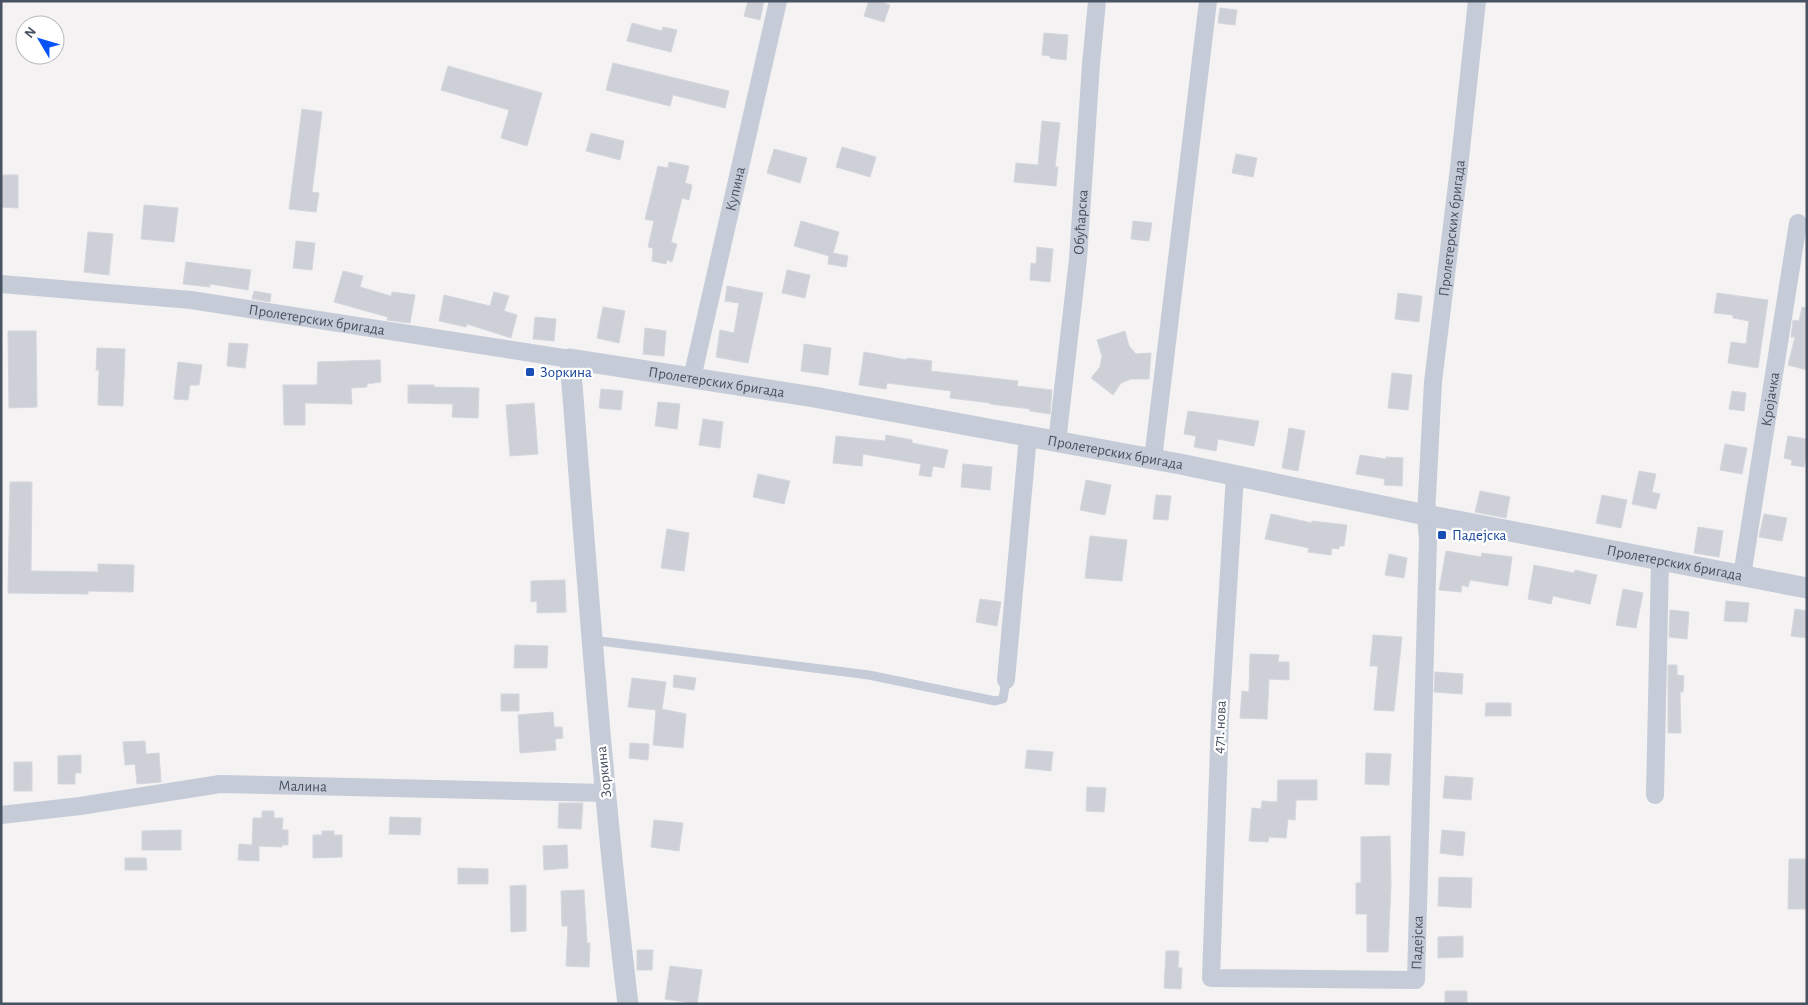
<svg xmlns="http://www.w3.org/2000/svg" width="1808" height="1005" viewBox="0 0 1808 1005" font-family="'Alegreya Sans',sans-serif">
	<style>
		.building { fill: #ced0d8; stroke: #d5d7de }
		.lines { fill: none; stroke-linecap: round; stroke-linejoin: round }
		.service { stroke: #c5ccd8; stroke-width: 9 }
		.minor { stroke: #c5ccd8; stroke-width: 18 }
		.tertiary { stroke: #c5ccd8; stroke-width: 21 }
		.transit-dot { fill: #1a4fb4; stroke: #fff; stroke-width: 2 }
		.labels { text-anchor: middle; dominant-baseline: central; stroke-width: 4.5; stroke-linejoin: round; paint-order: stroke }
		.street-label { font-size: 15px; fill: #475262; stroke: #fff }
		.transit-label { font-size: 15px; fill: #164399; stroke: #fff; text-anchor: start }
	</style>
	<rect width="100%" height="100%" fill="#f4f2f2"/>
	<g class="building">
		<path d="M748,1H764L760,20L744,16Z"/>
		<path d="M869,1H878L890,5L884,22L864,16Z"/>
		<path d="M1220,8L1237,10L1235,25L1218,23Z"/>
		<path d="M632,23L662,31L663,27L677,30L671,52L627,41Z"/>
		<path d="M1044,33L1068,35L1066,60L1050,58V56L1042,55Z"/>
		<path d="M613,63L729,91L725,108L673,95L670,106L606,90Z"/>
		<path d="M448,66L542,93L527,146L501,138L509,110L441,90Z"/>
		<path d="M302,109L322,112L312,192L319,193L316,212L289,209Z"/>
		<path d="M1042,121L1060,123L1055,167H1058L1056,186L1014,182L1016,163L1038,165Z"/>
		<path d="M591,133L624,141L620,160L586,151Z"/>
		<path d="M842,147L876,157L870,177L836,167Z"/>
		<path d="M774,149L807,158L800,183L767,173Z"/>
		<path d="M1236,154L1257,158L1253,177L1232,173Z"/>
		<path d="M669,162L689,166L685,183L692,185L689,200L682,198L671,242L677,244L672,262L667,260L666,264L652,261L653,248L648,247L654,221L645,219L658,166L668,168Z"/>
		<path d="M1,175H18V208L1,207Z"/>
		<path d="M144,205L178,208L174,242L141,239Z"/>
		<path d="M801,221L839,232L833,253L848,256L846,267L828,264L829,256L794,246Z"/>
		<path d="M1133,221L1152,223L1149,241L1131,239Z"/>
		<path d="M88,232L113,234L109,275L84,272Z"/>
		<path d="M296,241L315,243L312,270L293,268Z"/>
		<path d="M1037,247L1053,249L1050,282L1030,280L1031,263L1036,264Z"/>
		<path d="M186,262L251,270L248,290L210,284V287L183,284Z"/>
		<path d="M787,270L810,275L805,298L782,293Z"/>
		<path d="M343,271L363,276L360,287L391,296L392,292L415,295L410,323L387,320L388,317L334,302Z"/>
		<path d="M727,286L763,293L748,363L716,357L720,330L734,333L739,303L725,301Z"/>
		<path d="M254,291L271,294L270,302L252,299Z"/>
		<path d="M494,292L509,296L504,311L517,315L511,338L467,324L466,327L439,321L444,295L490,306Z"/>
		<path d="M1398,293L1422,296L1419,322L1395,319Z"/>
		<path d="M1717,293L1768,300L1758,368L1728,363L1731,342L1746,344L1749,321L1733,318V315L1714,313Z"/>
		<path d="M603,307L625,311L619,343L597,338Z"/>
		<path d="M1802,307L1807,308V370L1788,365L1795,337H1791L1793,320L1799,321Z"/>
		<path d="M535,317L556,319L554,341L533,339Z"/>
		<path d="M645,328L666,331L664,356L643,354Z"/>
		<path d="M8,331H36L37,407L9,408Z"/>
		<path d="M1125,331L1129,346L1136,354L1151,353L1149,379H1131L1121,383L1113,395L1091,378L1100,367L1102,356L1097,340Z"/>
		<path d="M229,343L248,344L245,368L227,366Z"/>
		<path d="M804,344L831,348L828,375L801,371Z"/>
		<path d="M97,348L125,349L123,406L98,405L99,370H96Z"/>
		<path d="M864,352L907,360V358L932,361L931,371L1018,381L1017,386L1052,390L1050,414L1030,411V409L990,404V403L950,398L951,391L887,383L886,389L859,385Z"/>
		<path d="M380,360L381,382L367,384V387L351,388L352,404L305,403V425H284L283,385H317L318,362Z"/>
		<path d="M178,362L202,365L199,385H190L188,400L174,399Z"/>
		<path d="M1392,373L1412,375L1408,410L1388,408Z"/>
		<path d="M408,385H434V387L479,388L478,418L452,417L453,404L408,403Z"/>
		<path d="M601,389L623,391L621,410L599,408Z"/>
		<path d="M1732,391L1746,393L1744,411L1729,409Z"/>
		<path d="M658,402L680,404L677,429L655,426Z"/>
		<path d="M534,403L538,454L510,456L506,405Z"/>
		<path d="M1188,411L1259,421L1254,446L1218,439L1216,451L1194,447L1196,436L1184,434Z"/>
		<path d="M703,419L723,422L720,448L699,445Z"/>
		<path d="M1289,428L1305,431L1298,471L1282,468Z"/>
		<path d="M886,435L912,440V443L948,450L944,468L933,466L931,477L919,475L921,464L863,454L862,466L833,463L836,436L885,441Z"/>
		<path d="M1788,436L1807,439V462H1805L1804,467L1791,465L1792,460L1784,458Z"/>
		<path d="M1725,444L1747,448L1742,474L1720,470Z"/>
		<path d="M1360,455L1386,459V457L1403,458L1402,486L1384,485L1385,479L1356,474Z"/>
		<path d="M963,464L992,467L990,490L961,487Z"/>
		<path d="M1639,471L1656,474L1652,492L1660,494L1656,509L1632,504Z"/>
		<path d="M758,474L790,481L784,504L753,497Z"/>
		<path d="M1086,480L1111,485L1105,515L1080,510Z"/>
		<path d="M10,482H32L31,571L98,572V564L134,565L133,592L88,591V594L8,593Z"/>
		<path d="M1480,491L1510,497L1506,518L1475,512Z"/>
		<path d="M1156,495L1171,496L1168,520L1153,519Z"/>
		<path d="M1602,495L1627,500L1621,528L1596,523Z"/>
		<path d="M1271,514L1312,523V521L1347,525L1344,546H1339V549L1332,548L1331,555L1308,552L1309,548L1265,539Z"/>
		<path d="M1764,514L1787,518L1782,541L1759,537Z"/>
		<path d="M1698,527L1723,531L1719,557L1694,553Z"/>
		<path d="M667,529L689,533L684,571L661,568Z"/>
		<path d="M1090,536L1127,540L1122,581L1085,578Z"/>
		<path d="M1446,551L1481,557L1482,553L1512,557L1508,586L1470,580L1468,587L1462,585L1461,592L1439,590Z"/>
		<path d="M1389,554L1407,558L1404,578L1385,575Z"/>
		<path d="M1534,565L1574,573L1575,570L1597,575L1590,604L1553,596L1551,604L1528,599Z"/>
		<path d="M565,580L566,612L537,613V601L531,602V581Z"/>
		<path d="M1623,589L1643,593L1636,628L1616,625Z"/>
		<path d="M980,599L1001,602L997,626L976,622Z"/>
		<path d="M1726,601L1749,603L1747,622L1724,621Z"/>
		<path d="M1795,609L1807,611V638L1791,636Z"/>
		<path d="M1670,610L1689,612L1687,639L1669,637Z"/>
		<path d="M1373,635L1402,637L1394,711L1374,710L1378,666H1370Z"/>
		<path d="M515,645L548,646L547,668H514Z"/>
		<path d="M1250,654L1279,655L1278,662H1289V680L1269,679L1267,719L1240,718L1242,691L1249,692Z"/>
		<path d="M1668,665H1677V675L1684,676L1683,692H1680L1681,733H1668Z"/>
		<path d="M1435,672L1463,674L1462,694L1434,692Z"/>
		<path d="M674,675L696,678L694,690L673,687Z"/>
		<path d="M632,678L666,682L662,709L686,714L683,748L653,745L656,710L628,707Z"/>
		<rect x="501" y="694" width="18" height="17"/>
		<path d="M1486,703H1511V716H1485Z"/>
		<path d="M553,712L554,727H562L563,738L555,739L556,750L520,753L518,715Z"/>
		<path d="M143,741H145L146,754L159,753L161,782L137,784L135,764L125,765L123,742Z"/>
		<path d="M630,743L649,744L648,760L629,758Z"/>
		<path d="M1027,750L1053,752L1051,771L1025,768Z"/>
		<path d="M1366,753L1391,754L1389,785L1365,784Z"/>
		<path d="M81,755V773H75V784H58V756Z"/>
		<rect x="14" y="762" width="18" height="29"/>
		<path d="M1445,776L1473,778L1471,800L1443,798Z"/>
		<path d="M1278,780H1317V800H1296L1295,820L1288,819L1286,838L1269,837L1268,842L1249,841L1252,808L1261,809L1262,801L1277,802Z"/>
		<path d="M1087,787L1106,788L1104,812L1086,811Z"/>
		<path d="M559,803H583L581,829L558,828Z"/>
		<path d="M262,811H274V818H283L282,830H288V845H282V847L259,846V861L238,860L239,844L252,845L253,818H262Z"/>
		<path d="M390,817L421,818L420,835L389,834Z"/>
		<path d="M654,820L683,823L679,851L651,847Z"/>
		<path d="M181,830V850H142V831Z"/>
		<path d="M1442,830L1465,832L1463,856L1440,853Z"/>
		<path d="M322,831H334V835H342V857L313,858V835H322Z"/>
		<path d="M1390,836L1391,884L1388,952H1367V914H1356V883H1361V837Z"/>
		<path d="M567,845L568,868L544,870L543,846Z"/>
		<path d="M125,858H146L147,870H125Z"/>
		<path d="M1789,859H1807V909H1788Z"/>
		<path d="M458,868L488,869V884H458Z"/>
		<path d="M1439,877L1472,878L1471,908L1438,906Z"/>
		<path d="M526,885V931L511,932L510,886Z"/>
		<path d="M584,890L587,943H590L589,967L566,966L568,926H562L561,891Z"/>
		<path d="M1463,936V957L1438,958V937Z"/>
		<path d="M637,950H653L652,970H637Z"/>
		<path d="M1166,951H1179L1178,968H1182L1181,989L1164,988Z"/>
		<path d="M670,966L702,970L697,1004L665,999Z"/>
		<rect x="1445" y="991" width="22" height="13"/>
	</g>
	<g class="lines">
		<path class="service" d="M592,640L869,675L995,701L1003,699L1006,680"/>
		<g class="minor">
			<path id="s1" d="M1,284L191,300L570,359"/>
			<path id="s2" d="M692,378L778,1"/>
			<path id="s3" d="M1057,442L1078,259L1091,64L1097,1"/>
			<path d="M1153,459L1208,1"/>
			<path id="s4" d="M1235,475L1220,718L1211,978L1416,980L1428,540L1426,515L1433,382L1459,168L1477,1"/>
			<path id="s5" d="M1742,576L1798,223"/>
			<path d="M1006,680L1028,436"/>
			<path d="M1655,795L1660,560"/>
			<path id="s6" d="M1,815L80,806L220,784L606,793"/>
		</g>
		<path class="tertiary" id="s7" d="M628,1004C602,790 587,574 570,359L814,397L1180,464L1426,515L1807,588"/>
	</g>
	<g class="transit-dot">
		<rect x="525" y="367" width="10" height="10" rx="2.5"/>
		<rect x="1437" y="530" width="10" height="10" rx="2.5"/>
	</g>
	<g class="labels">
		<g class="street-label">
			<text stroke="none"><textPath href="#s2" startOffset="194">Купина</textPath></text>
			<text stroke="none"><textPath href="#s3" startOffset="221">Обућарска</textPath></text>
			<text stroke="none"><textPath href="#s4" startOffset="1462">Пролетерских бригада</textPath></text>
			<text stroke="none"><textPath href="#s1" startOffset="318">Пролетерских бригада</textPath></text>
			<text stroke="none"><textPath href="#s7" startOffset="796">Пролетерских бригада</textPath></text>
			<text stroke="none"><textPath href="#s5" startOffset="179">Кројачка</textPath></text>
			<text stroke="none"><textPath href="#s7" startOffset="1201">Пролетерских бригада</textPath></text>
			<text stroke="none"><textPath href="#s7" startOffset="1771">Пролетерских бригада</textPath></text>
			<text transform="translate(1220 727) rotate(-87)">471. нова</text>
			<text transform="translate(604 772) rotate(-96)">Зоркина</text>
			<text stroke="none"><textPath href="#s6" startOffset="304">Малина</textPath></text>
			<text stroke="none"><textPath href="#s4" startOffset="746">Падејска</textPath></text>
		</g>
		<g class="transit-label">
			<text x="540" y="372">Зоркина</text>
			<text x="1452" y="535">Падејска</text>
		</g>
	</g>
	<rect width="1808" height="1005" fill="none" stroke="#475262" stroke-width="5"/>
	<g transform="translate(40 40) rotate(308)"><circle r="24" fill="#ffffff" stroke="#b5bac0"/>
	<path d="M0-4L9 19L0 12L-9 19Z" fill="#0853f8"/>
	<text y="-8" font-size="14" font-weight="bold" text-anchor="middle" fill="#475262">N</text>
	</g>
</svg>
